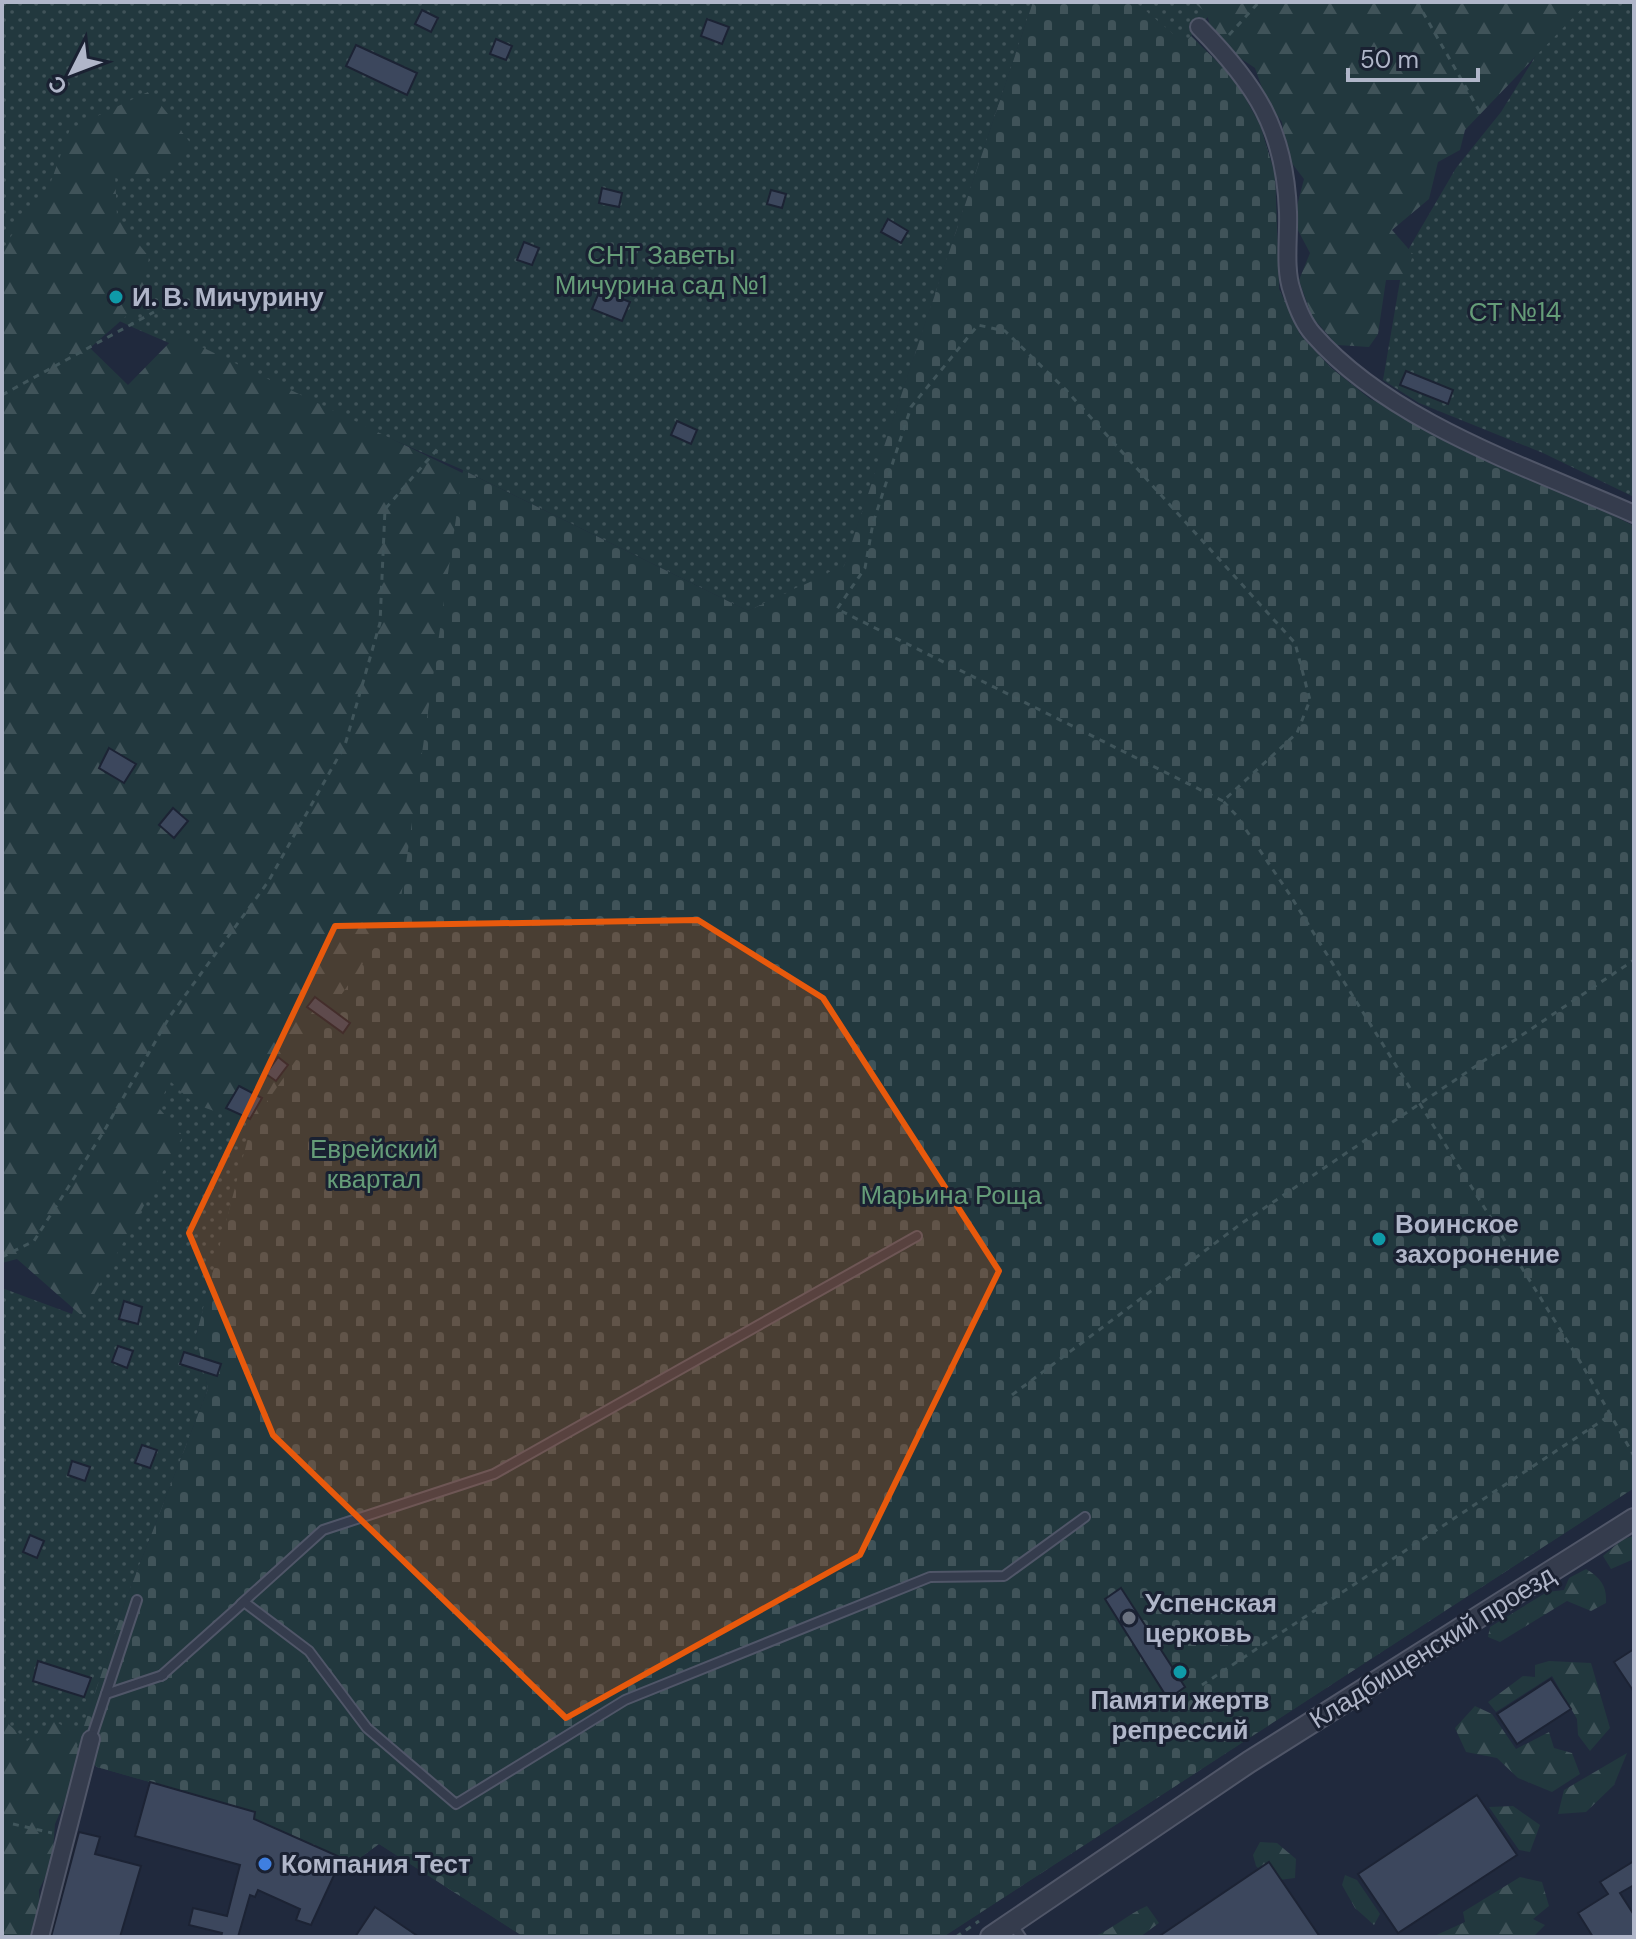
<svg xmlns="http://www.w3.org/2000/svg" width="1636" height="1939" viewBox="0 0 1636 1939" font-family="'DM Sans',sans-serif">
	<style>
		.grass { fill: url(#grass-dots) }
		.forest { fill: url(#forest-firs) }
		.cemetery { fill: url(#cemetery-stones) }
		.building { fill: #3c475d; stroke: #1c2334; stroke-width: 2 }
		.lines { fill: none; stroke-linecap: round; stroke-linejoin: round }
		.service-casing { stroke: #505668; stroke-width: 12 }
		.minor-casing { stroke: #505668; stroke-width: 20 }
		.tertiary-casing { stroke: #505668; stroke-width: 24 }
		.path { stroke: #40555b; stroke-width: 3; stroke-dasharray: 6 6; stroke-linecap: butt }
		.service { stroke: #353c4d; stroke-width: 8 }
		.minor { stroke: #353c4d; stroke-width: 16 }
		.tertiary { stroke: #353c4d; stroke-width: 20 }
		.marked { fill: #e8590c; fill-opacity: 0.2; stroke: #e8590c; stroke-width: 6; stroke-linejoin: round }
		.culture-dot { fill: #0f9aa8; stroke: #1a2132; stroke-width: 3 }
		.worship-dot { fill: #6b7280; stroke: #1a2132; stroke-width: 3 }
		.shop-dot { fill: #3f7fe0; stroke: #1a2132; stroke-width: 3 }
		.labels { text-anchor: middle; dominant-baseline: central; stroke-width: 6; stroke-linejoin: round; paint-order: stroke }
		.park-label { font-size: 26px; fill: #659c78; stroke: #1a2132 }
		.poi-label { font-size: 26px; font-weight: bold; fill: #b0b6c9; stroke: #1a2132; text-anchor: start }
		.street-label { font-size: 26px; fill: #b0b6c9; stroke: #1a2132 }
	</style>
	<defs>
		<pattern id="grass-dots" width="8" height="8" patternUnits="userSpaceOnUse" patternTransform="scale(2)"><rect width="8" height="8" fill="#22383e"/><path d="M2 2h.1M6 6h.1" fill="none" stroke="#405359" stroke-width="1.8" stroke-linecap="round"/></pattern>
		<pattern id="forest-firs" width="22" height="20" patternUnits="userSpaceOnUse" patternTransform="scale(2)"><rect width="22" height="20" fill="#22383e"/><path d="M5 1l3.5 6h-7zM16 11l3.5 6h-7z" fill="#405359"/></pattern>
		<pattern id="cemetery-stones" width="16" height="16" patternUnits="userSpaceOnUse" patternTransform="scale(2)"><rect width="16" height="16" fill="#22383e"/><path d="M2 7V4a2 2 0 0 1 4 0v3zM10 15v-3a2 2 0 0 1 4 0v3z" fill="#405359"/></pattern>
	</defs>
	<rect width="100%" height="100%" fill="#20293d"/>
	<g class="grass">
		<path d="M2,2H1033L844,566L748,611L463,470L132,327L2,265Z"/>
		<path d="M1135,2H1221L1184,44Z"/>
		<path d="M1578,2H1634V497L1543,453L1419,403L1383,380L1404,257L1456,168L1501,112L1543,44Z"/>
		<path d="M336,845L196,1335L208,1389L127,1597L77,1747L2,1786V1288L72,1314L102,1215L186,1012Z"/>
	</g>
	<g class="forest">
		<path d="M1033,2H1135L1184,43L1191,36L1260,125L1275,175L1279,289L1300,335L1331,368L1370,399L1634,526V1488L943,1937H524L379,1844L353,1863L254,1819L255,1812L97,1767L81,1752L78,1771L55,1824L52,1863L39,1890L41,1937H2V1718L27,1741L55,1721L80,1737L127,1597L208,1389L196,1336L252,1124L194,1104L170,1081L158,1107L183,1136L82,1316L17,1259L2,1263V252L23,216L49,187L70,129L150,91L192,145L161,174H115L117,217L149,257L141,303L90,348L128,385L177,335L748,611L844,565Z"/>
		<path d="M1193,2H1588L1465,130L1460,150L1438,162L1429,199L1392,230L1413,254L1406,280H1386L1378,334L1369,347L1337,345L1312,317L1299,280L1310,253L1293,221L1304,179L1287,157L1282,122L1267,102L1255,68L1228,50L1211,32L1207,13Z"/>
		<path d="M1634,1536V1559L1611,1569L1603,1556L1623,1539Z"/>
		<path d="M1586,1569C1601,1578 1607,1586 1606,1603L1591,1611L1567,1601L1500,1642L1488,1637L1490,1627L1547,1592L1564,1590L1569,1578Z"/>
		<path d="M1549,1661L1591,1663L1610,1728L1590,1751L1578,1735L1577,1719L1552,1676L1496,1712L1488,1702L1523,1676L1535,1677V1665Z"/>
		<path d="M1475,1706L1492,1714L1516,1749L1549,1732L1554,1748L1572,1753L1580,1774L1552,1792L1518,1778L1497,1758L1466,1752L1455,1728Z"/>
		<path d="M1627,1753L1614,1785L1586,1812L1558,1814L1564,1790Z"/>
		<path d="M1513,1806L1540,1825L1530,1852L1519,1850L1489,1807Z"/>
		<path d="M1260,1842L1277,1843L1296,1859L1295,1878L1271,1881L1256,1866L1253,1855Z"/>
		<path d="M1345,1875L1357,1880L1380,1914L1374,1925L1355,1908L1342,1885Z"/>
		<path d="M1520,1877L1542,1882L1549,1906L1533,1919L1545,1925L1533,1937H1432L1465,1922L1463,1912Z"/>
		<path d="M1147,1906L1159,1923L1140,1937H1093C1113,1929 1126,1915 1147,1906Z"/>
	</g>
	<path class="cemetery" d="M1033,2H1135L1184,43L1191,36L1235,79L1260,125L1275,175L1279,289L1300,335L1331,368L1370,399L1634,526V1488L943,1937H524L379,1844L353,1863L254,1819L255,1812L97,1767L77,1747L127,1597L208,1389L196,1336L252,1123L399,912L463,470L748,611L844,566Z"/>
	<g class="building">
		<path d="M422,10L438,18L431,32L415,24Z"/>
		<path d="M707,19L729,27L722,44L701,36Z"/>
		<path d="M496,39L512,46L506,60L490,54Z"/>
		<path d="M356,45L417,73L407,95L346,66Z"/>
		<path d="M602,188L622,193L619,207L599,203Z"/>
		<path d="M771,190L786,194L782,208L767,204Z"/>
		<path d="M888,219L908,231L901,243L881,232Z"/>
		<path d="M524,242L539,248L532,265L517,260Z"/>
		<path d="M600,290L630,302L622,321L592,309Z"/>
		<path d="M1406,371L1453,390L1448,404L1400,385Z"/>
		<path d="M677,421L697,430L691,444L671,435Z"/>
		<path d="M109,748L136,764L124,783L99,768Z"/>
		<path d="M173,808L188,821L174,838L159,825Z"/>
		<path d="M315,997L350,1023L343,1033L307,1007Z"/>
		<path d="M278,1057L288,1065L276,1081L266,1074Z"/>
		<path d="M239,1086L262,1098L250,1119L226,1108Z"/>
		<path d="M124,1301L142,1307L138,1324L119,1319Z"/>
		<path d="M118,1346L133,1351L127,1368L112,1362Z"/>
		<path d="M184,1352L221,1364L217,1376L180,1364Z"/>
		<path d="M142,1445L157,1450L150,1468L135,1463Z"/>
		<path d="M72,1461L90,1467L85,1481L68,1475Z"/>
		<path d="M30,1535L44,1541L37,1558L23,1552Z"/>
		<path d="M1121,1588L1185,1687L1168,1699L1105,1599Z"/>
		<path d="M1634,1649V1692L1614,1662Z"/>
		<path d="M38,1661L91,1678L84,1697L33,1681Z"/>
		<path d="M1551,1679L1571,1709L1517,1744L1497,1714Z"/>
		<path d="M150,1782L255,1812L254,1819L342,1858L311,1925L296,1920L300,1909L258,1890L255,1897L250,1895L238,1937H221L222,1933L189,1925L193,1908L227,1916L240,1865L135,1836Z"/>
		<path d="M1477,1795L1517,1855L1398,1933L1358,1874Z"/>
		<path d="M79,1832L100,1837L95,1854L141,1866L120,1937H51Z"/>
		<path d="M1634,1861V1885L1620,1893L1634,1915V1937H1593L1578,1913L1608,1894L1600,1882Z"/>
		<path d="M1269,1862L1320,1937H1158Z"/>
		<path d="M375,1907L419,1937H355Z"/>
	</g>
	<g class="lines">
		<g class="service-casing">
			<g id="service">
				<path d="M241,1604L323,1530L494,1474L917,1236"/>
				<path d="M161,1676L244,1602L309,1651L367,1728L456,1804L625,1700L930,1577L1004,1576L1085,1517"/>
				<path d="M106,1694L163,1675"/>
				<path d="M91,1739L137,1600"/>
				<path d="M1012,1924L1021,1937"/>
			</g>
		</g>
		<g class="minor-casing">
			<g id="minor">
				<path d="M1199,27C1256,85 1285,129 1288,212C1289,236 1284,269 1292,291C1296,304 1304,324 1313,334C1391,423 1528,467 1634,514"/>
				<path d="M40,1937L91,1739"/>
			</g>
		</g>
		<g class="tertiary-casing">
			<path id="tertiary" d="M991,1937L1249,1762L1634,1519"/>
		</g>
		<g class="path">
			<path d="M1417,2L1480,112"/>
			<path d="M1229,35L1259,2"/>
			<path d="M2,395L154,312"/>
			<path d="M1223,801L837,609L865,568L873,523L911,407L978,325L1005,331L1065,389L1295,643L1310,700L1297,733L1223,801L1236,815L1290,895L1581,1363L1634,1456"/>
			<path d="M2,1257L34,1241L104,1131L170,1016L268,882L345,745L380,623L385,509L440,446"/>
			<path d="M1012,1395L1242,1223L1634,960"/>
			<path d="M1202,1685L1609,1416"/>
			<path d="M13,1824L52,1833"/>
			<path d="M956,1937L979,1921"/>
		</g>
		<use href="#service" class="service"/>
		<use href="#minor" class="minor"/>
		<use href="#tertiary" class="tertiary"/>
	</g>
	<path class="marked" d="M698,920L823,998L999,1271L860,1555L566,1718L273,1435L189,1233L335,926Z"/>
	<g class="culture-dot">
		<circle cx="116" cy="297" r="8"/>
		<circle cx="1379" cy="1239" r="8"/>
		<circle cx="1180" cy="1672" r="8"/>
	</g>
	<circle class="worship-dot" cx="1129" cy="1618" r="8"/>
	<circle class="shop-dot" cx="265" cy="1864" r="8"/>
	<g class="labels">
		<g class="park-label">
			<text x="661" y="255">СНТ Заветы<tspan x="661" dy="30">Мичурина сад №1</tspan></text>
			<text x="1515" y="312">СТ №14</text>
			<text x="374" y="1149">Еврейский<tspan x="374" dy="30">квартал</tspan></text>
			<text x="951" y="1195">Марьина Роща</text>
		</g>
		<g class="poi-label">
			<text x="132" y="297">И. В. Мичурину</text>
			<text x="1395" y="1224">Воинское<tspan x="1395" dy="30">захоронение</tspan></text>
			<text x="1145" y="1603">Успенская<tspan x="1145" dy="30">церковь</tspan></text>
			<text x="1180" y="1700" text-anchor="middle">Памяти жертв<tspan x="1180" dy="30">репрессий</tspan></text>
			<text x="281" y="1864">Компания Тест</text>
		</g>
		<g class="street-label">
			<text transform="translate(1432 1647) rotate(-32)">Кладбищенский проезд</text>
		</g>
	</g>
	<rect width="1636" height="1939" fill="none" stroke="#b0b6c9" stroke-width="8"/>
	<g transform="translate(72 72) rotate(228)" stroke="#1a2132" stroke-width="6" paint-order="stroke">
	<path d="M0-6L14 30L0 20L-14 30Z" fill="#b0b6c9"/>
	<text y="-12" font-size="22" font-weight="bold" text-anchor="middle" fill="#b0b6c9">С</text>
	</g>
	<path d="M1348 68v12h130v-12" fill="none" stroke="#b0b6c9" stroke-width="4"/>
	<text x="1360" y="68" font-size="24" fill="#b0b6c9" stroke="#1a2132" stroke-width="6" paint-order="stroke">50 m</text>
</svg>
